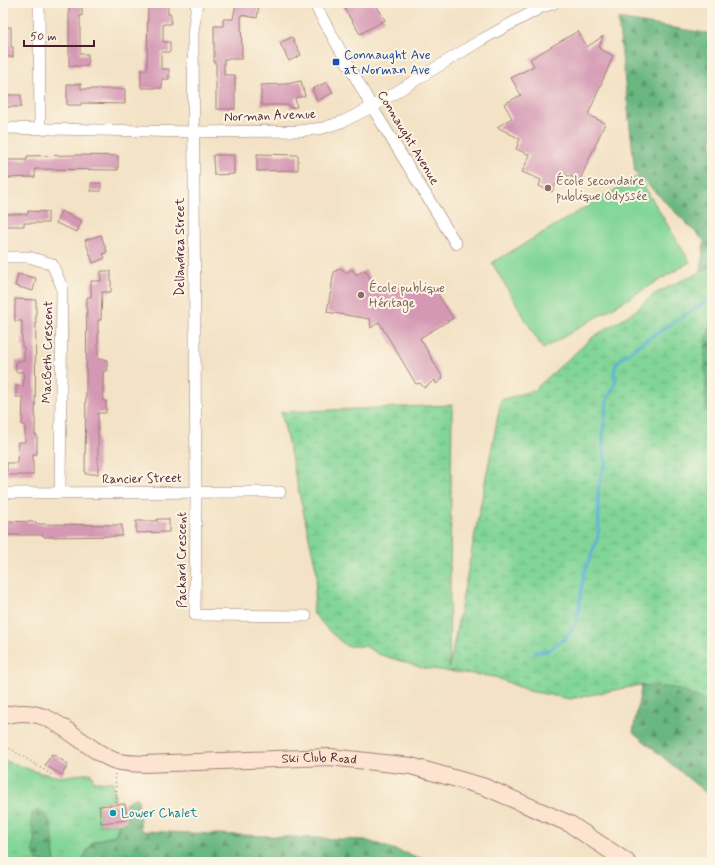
<svg xmlns="http://www.w3.org/2000/svg" width="715" height="865" viewBox="0 0 715 865" font-family="Mynerve,sans-serif">
	<style>
		.grass { fill: url(#grass-tufts); stroke: #667a61 }
		.forest { fill: url(#forest-firs); stroke: #596a56 }
		.wetland { fill: url(#wetland-marsh); stroke: #667a61 }
		.pitch { fill: #81d597; stroke: #667a61 }
		.lines { fill: none; stroke-linecap: round; stroke-linejoin: round }
		.stream { stroke: #5eb2da; stroke-width: 3 }
		.building { fill: #d497b4 }
		.street-casing { stroke: #9e8078; stroke-width: 12 }
		.secondary-casing { stroke: #9e8078; stroke-width: 18 }
		.path { stroke: #9e8078; stroke-width: 1.5; stroke-dasharray: 1 3; stroke-linecap: butt }
		.street { stroke: #fff; stroke-width: 11 }
		.secondary { stroke: #fde4d0; stroke-width: 16 }
		.transit-dot { fill: #1a4fb4; stroke: #fcf5e5; stroke-width: 1.5 }
		.education-dot { fill: #8d6e63; stroke: #fcf5e5; stroke-width: 1.5 }
		.culture-dot { fill: #0f9aa8; stroke: #fcf5e5; stroke-width: 1.5 }
		.labels { text-anchor: middle; dominant-baseline: central; stroke-width: 4; stroke-linejoin: round; paint-order: stroke }
		.transit-label { font-size: 13px; fill: #164399; stroke: #fcf5e5; text-anchor: start }
		.street-label { font-size: 13px; fill: #4a1f2b; stroke: #fcf5e5 }
		.education-label { font-size: 13px; fill: #785e54; stroke: #fcf5e5; text-anchor: start }
		.culture-label { font-size: 13px; fill: #0d838f; stroke: #fcf5e5; text-anchor: start }
	</style>
	<defs>
		<pattern id="grass-tufts" width="24" height="20" patternUnits="userSpaceOnUse"><rect width="24" height="20" fill="#81d597"/><path d="M3 7l-1-3M5 7V3M7 7l1-3M15 17l-1-3M17 17v-4M19 17l1-3" fill="none" stroke="#71b682"/></pattern>
		<pattern id="forest-firs" width="22" height="20" patternUnits="userSpaceOnUse"><rect width="22" height="20" fill="#68b680"/><path d="M5 1l3.5 6h-7zM16 11l3.5 6h-7z" fill="#589369"/></pattern>
		<pattern id="wetland-marsh" width="20" height="14" patternUnits="userSpaceOnUse"><rect width="20" height="14" fill="#81d597"/><path d="M1 5h8M5 5V1M11 12h8M15 12V8" fill="none" stroke="#71b682"/></pattern>
	</defs>
	<rect width="100%" height="100%" fill="#fcf5e5"/>
	<filter id="ink" filterUnits="userSpaceOnUse"><feTurbulence type="fractalNoise" baseFrequency=".025" numOctaves="2"/><feDisplacementMap in="SourceGraphic" scale="8" xChannelSelector="R" yChannelSelector="G"/><feConvolveMatrix kernelMatrix="1 2 1 2 8 2 1 2 1" color-interpolation-filters="sRGB"/></filter>
	<filter id="wash" filterUnits="userSpaceOnUse"><feTurbulence type="fractalNoise" baseFrequency=".012" numOctaves="4" result="noise"/><feDisplacementMap in="SourceGraphic" scale="16" xChannelSelector="R" yChannelSelector="G"/><feGaussianBlur stdDeviation="0.9" result="paint"/><feColorMatrix in="noise" values="0 0 0 0 0 0 0 0 0 0 0 0 0 0 0 0 0 1.4 0 .05"/><feComposite in="paint" operator="in"/></filter>
	<g filter="url(#wash)">
		<rect width="100%" height="100%" fill="#f3e2c5"/>
		<path class="grass" d="M3,760L37,772L60,777L91,773L94,782H113L115,799L98,803L100,824L120,823L115,835L93,842L86,853L82,862H3Z"/>
		<g class="forest">
			<path d="M618,19L712,34V798L633,732L680,481L704,241L635,172Z"/>
			<path d="M134,798H138L141,831L365,840L433,862H82L86,853L93,842L115,835L120,823L128,821L126,803Z"/>
			<path d="M38,810C42,812 46,814 48,818C55,829 52,849 55,862H38L35,857L33,850L35,842L32,825V813Z"/>
		</g>
		<path class="wetland" d="M712,266V314L705,349L706,411L712,418V703L674,688L640,685L570,699L529,691L495,677L423,668L378,654L365,646H346L329,631L313,613L317,573L281,412L452,405L449,668L501,400L534,390L593,337L635,311L654,294Z"/>
		<path class="pitch" d="M638,176L690,262L543,349L492,263Z"/>
		<g class="lines">
			<path class="stream" d="M535,652L547,651L556,645L568,636L577,620L584,573L597,540L599,530L598,492L601,475L606,463L603,448V432L607,401L616,381L614,372L616,365L619,360L643,342L712,298"/>
		</g>
		<g id="blocks">
			<g class="building">
				<path d="M69,3H82V16H80V54H88V66H69Z"/>
				<path d="M148,3H168V14H171V24H163V42H170V52H161V69H169V79H162V88H141V70H147Z"/>
				<path d="M236,3H241V5V3L259,5L257,18L241,15L242,59H224V75H235V109H216V63H214V26H223V19H233Z"/>
				<path d="M341,3H375L385,20L360,34Z"/>
				<path d="M3,27H11V47H13V57H3Z"/>
				<path d="M578,31L587,47L603,36L599,48L613,56L588,115L605,123L580,180L561,173L552,192L539,186L541,180L522,172L530,155L516,149L520,139L497,127L512,118L504,104L521,95L511,78L534,66L530,59Z"/>
				<path d="M292,37L301,55L289,61L280,43Z"/>
				<path d="M301,81L305,96L295,98L297,107L290,108L289,105H261V85L286,84Z"/>
				<path d="M327,82L333,93L317,101L312,89Z"/>
				<path d="M67,84H81V89H125V104L81,103V105H67Z"/>
				<rect x="3" y="95" width="18" height="12"/>
				<path d="M257,154L298,155V170L257,171Z"/>
				<path d="M79,155L118,156V170L35,169V177L4,178V160H27V156Z"/>
				<path d="M213,155H234V174L214,175Z"/>
				<rect x="91" y="183" width="10" height="8"/>
				<path d="M28,211L48,212V223H24V226H3V214H28Z"/>
				<path d="M61,211L82,221L77,232L56,223Z"/>
				<path d="M101,235L107,252L103,254L105,258L93,263L85,240Z"/>
				<path d="M341,268L346,273L352,269L356,275L365,270L370,277V285L425,292L433,286L453,318L420,338L443,378L436,384L435,380L424,388L420,383L416,384L379,322L371,328L370,319L327,312L334,272Z"/>
				<path d="M101,271H111V292H102L101,320H98V359L107,360V371H103V401H106V413H98V474H85L87,297H91V281H101Z"/>
				<path d="M18,274L36,278L33,291L15,286Z"/>
				<path d="M15,299L36,300L35,435H37V454H33V475H7V463H17L18,442H25V425H22L23,397H16V386L23,387L24,372H16V361H24V347H22V321H15Z"/>
				<path d="M157,519H169V532L136,533V521H157Z"/>
				<path d="M3,521L36,522V524L122,525V536L44,537V535H3Z"/>
				<path d="M52,754L68,764L62,775L45,765Z"/>
				<path d="M125,804L127,820L101,823L99,806Z"/>
			</g>
		</g>
	</g>
	<g filter="url(#ink)">
		<use href="#blocks" fill-opacity="0" stroke="#9e8078" stroke-width="1"/>
		<g class="lines">
			<g class="street-casing">
				<g id="street">
					<path d="M39,3L40,128"/>
					<path d="M197,3L193,33L196,492L195,615L306,616"/>
					<path d="M314,3L372,107L456,244"/>
					<path d="M3,128L193,132L299,131L323,128L344,121L372,107L481,40L542,7L554,3"/>
					<path d="M3,257H29L52,264L62,287L60,493"/>
					<path d="M3,493L280,492"/>
				</g>
			</g>
			<g class="secondary-casing">
				<g id="secondary">
					<path id="s1" d="M3,716C51,701 75,744 113,760C122,764 135,763 144,764L330,757L411,766L485,787L570,824L627,862"/>
				</g>
			</g>
			<g class="path">
				<path d="M3,744L52,775"/>
				<path d="M115,774L117,804"/>
			</g>
			<use href="#street" class="street"/>
			<use href="#secondary" class="secondary"/>
		</g>
	</g>
	<rect class="transit-dot" x="332" y="58" width="8" height="8" rx="2"/>
	<g class="education-dot">
		<circle cx="548" cy="188" r="4"/>
		<circle cx="361" cy="295" r="4"/>
	</g>
	<circle class="culture-dot" cx="113" cy="813" r="4"/>
	<g class="labels">
		<g class="transit-label">
			<text x="344" y="55">Connaught Ave<tspan x="344" dy="15">at Norman Ave</tspan></text>
		</g>
		<g class="street-label">
			<text transform="translate(270 116) rotate(-2)">Norman Avenue</text>
			<text transform="translate(408 138) rotate(59)">Connaught Avenue</text>
			<text transform="translate(180 247) rotate(-90)">Dellandrea Street</text>
			<text transform="translate(48 352) rotate(-89)">MacBeth Crescent</text>
			<text transform="translate(142 479) rotate(-1)">Rancier Street</text>
			<text transform="translate(182 560) rotate(-90)">Packard Crescent</text>
			<text stroke="none"><textPath href="#s1" startOffset="330">Ski Club Road</textPath></text>
		</g>
		<g class="education-label">
			<text x="556" y="181">École secondaire<tspan x="556" dy="15">publique Odyssée</tspan></text>
			<text x="369" y="288">École publique<tspan x="369" dy="15">Héritage</tspan></text>
		</g>
		<g class="culture-label">
			<text x="121" y="813">Lower Chalet</text>
		</g>
	</g>
	<rect width="715" height="865" fill="none" stroke="#fcf5e5" stroke-width="16"/>
	<path d="M24 40v6h70v-6" fill="none" stroke="#4a1f2b" stroke-width="2"/>
	<text x="30" y="40" font-size="12" fill="#4a1f2b" stroke="#fcf5e5" stroke-width="3" paint-order="stroke">50 m</text>
</svg>
